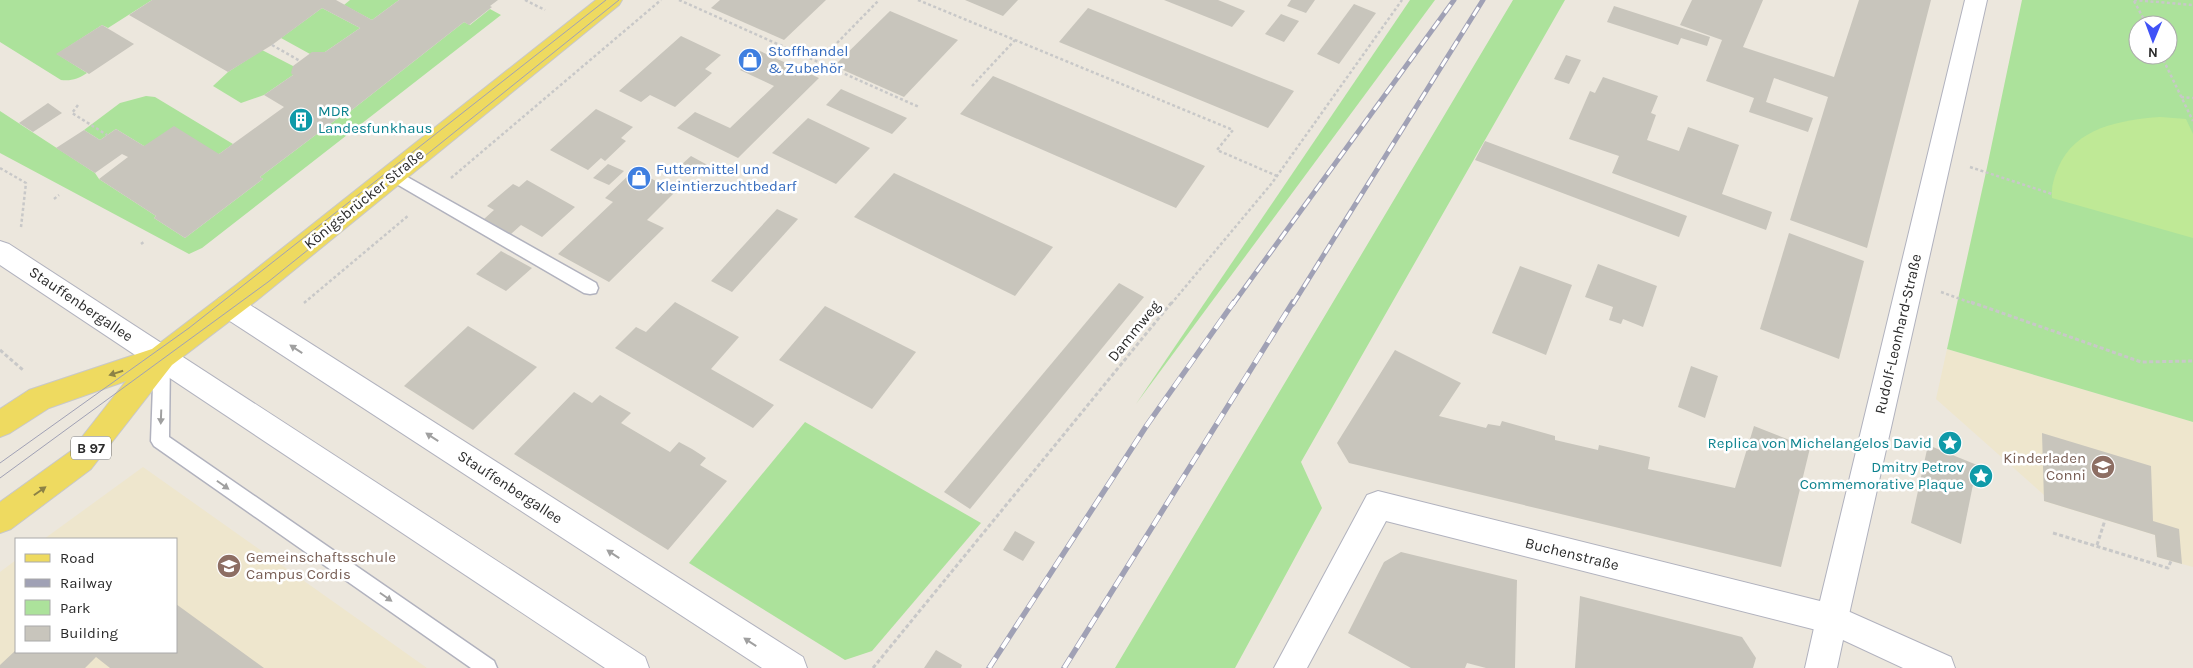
<svg xmlns="http://www.w3.org/2000/svg" width="2193" height="668" viewBox="0 0 2193 668" font-family="Karla,sans-serif">
	<style>
		.education { fill: #eee6cd }
		.green { fill: #ace29b; fill-rule: evenodd }
		.pitch { fill: #bfe996 }
		.building { fill: #c8c5bc }
		.lines { fill: none; stroke-linecap: round; stroke-linejoin: round }
		.lane-casing { stroke: #b1b2be; stroke-width: 3 }
		.street-casing { stroke: #b1b2be; stroke-width: 2 }
		.secondary-casing { stroke: #b1b2be; stroke-width: 2 }
		.primary-casing { stroke: #c8c8c8; stroke-width: 2 }
		.path-far1 { stroke: #c8c8c8; stroke-width: 2.5; stroke-dasharray: 3 2.5; stroke-linecap: butt }
		.path { stroke: #c8c8c8; stroke-width: 3; stroke-dasharray: 4 2.5; stroke-linecap: butt }
		.lane { fill: #fff; fill-rule: evenodd }
		.street { fill: #fff; fill-rule: evenodd }
		.secondary { fill: #fff; fill-rule: evenodd }
		.primary { fill: #eeda60; fill-rule: evenodd }
		.tram { stroke: #a0a1b5; stroke-width: 1 }
		.rail-far1-casing { stroke: #a0a1b5; stroke-width: 5 }
		.rail-casing { stroke: #a0a1b5; stroke-width: 5.5 }
		.rail-far1 { stroke: #fff; stroke-width: 3; stroke-dasharray: 10; stroke-linecap: butt }
		.rail { stroke: #fff; stroke-width: 4; stroke-dasharray: 12; stroke-linecap: butt }
		.oneway { fill: #a0a0a0 }
		.oneway2 { fill: #8c8246 }
		.labels { text-anchor: middle; dominant-baseline: central; stroke-width: 5; stroke-linejoin: round; paint-order: stroke }
		.shield { fill: #fff; stroke: #6b6b6b; stroke-width: 1 }
		.shield-label { font-size: 14px; font-weight: bold; fill: #2b2b2b }
		.shop-label { font-size: 15px; fill: #366cbe; stroke: #fff; text-anchor: start }
		.culture-label { font-size: 15px; fill: #0d838f; stroke: #fff; text-anchor: end }
		.street-label { font-size: 15px; fill: #2b2b2b; stroke: #fff }
		.education-label { font-size: 15px; fill: #785e54; stroke: #fff; text-anchor: end }
	</style>
	<rect width="100%" height="100%" fill="#ece7dd"/>
	<g class="education">
		<path d="M1947,349L2193,422V567L2157,557L2155,535L2044,501V495L1936,399Z"/>
		<path d="M143,467L427,668H0V572L16,560V652H176V539H44Z"/>
	</g>
	<g class="green">
		<path d="M0,0H152L108,28L102,25L57,54L87,73C78,79 72,81 61,80L0,42Z"/>
		<path d="M350,0H399L372,20L344,5Z"/>
		<path d="M1410,0H1435L1136,404Z"/>
		<path d="M1513,0H1565L1301,462L1322,508L1235,668H1115Z"/>
		<path d="M2022,0H2193V422L1947,349L1986,172ZM2138,25H2168V55H2138Z"/>
		<path d="M322,8L360,28L325,52L310,54L281,38Z"/>
		<path d="M490,9L501,15L202,248L189,254L0,153V111L95,173L99,179L156,216L154,218L185,238L263,179L260,177L346,112L348,113L464,22L470,25Z"/>
		<path d="M262,50L293,66V75L264,95L241,103L213,86L228,72Z"/>
		<path d="M146,96L155,97L233,144L219,154L144,146L116,129L100,140L84,130L120,103Z"/>
		<path d="M805,422L981,523L872,651L845,660L689,563Z"/>
	</g>
	<path class="pitch" d="M2160,117L2186,119L2193,134V238L2052,198C2051,187 2054,178 2058,168C2075,127 2121,120 2160,117Z"/>
	<g class="building">
		<path d="M152,0H336L372,20L399,0H498L490,6L492,7L469,25L464,22L348,113L346,112L260,177L263,179L185,238L154,218L156,216L99,179L128,157L122,154L95,173L56,148L84,130L100,140L116,129L144,146L174,126L219,154L284,107L264,95L293,75L291,73L293,66L312,52H325L360,28L322,8L272,45L228,72L129,15Z"/>
		<path d="M720,0H826L784,40L711,8Z"/>
		<path d="M965,0H1018L1003,16Z"/>
		<path d="M1164,0H1218L1245,11L1232,27Z"/>
		<path d="M1291,0H1315L1306,13L1287,6Z"/>
		<path d="M1692,0H1763L1743,47L1834,77L1859,0H1931L1867,248L1790,220L1828,97L1774,78L1766,102L1813,118L1808,132L1749,112L1754,98L1706,81L1722,40L1680,25Z"/>
		<path d="M1354,4L1376,13L1339,64L1317,54Z"/>
		<path d="M1614,6L1710,37L1707,46L1681,38L1678,45L1607,22Z"/>
		<path d="M1088,8L1294,91L1268,128L1059,42Z"/>
		<path d="M890,11L958,40L904,97L834,66Z"/>
		<path d="M1281,14L1299,21L1284,42L1265,34Z"/>
		<path d="M102,25L134,44L89,74L56,54Z"/>
		<path d="M681,36L721,55L705,69L712,73L675,107L650,95L641,102L619,91Z"/>
		<path d="M760,51L819,78L738,158L677,128L695,112L730,128L774,86L740,70Z"/>
		<path d="M1566,55L1581,60L1569,84L1554,79Z"/>
		<path d="M993,76L1205,166L1176,208L960,114Z"/>
		<path d="M1603,77L1658,96L1651,113L1656,115L1647,140L1679,151L1688,127L1739,145L1722,194L1772,212L1766,230L1612,173L1619,156L1569,139L1590,91L1595,93Z"/>
		<path d="M841,89L907,118L892,134L826,105Z"/>
		<path d="M48,103L62,113L33,132L19,123Z"/>
		<path d="M596,109L633,127L621,138L626,141L605,161L601,158L588,170L550,150Z"/>
		<path d="M808,118L870,148L836,184L772,153Z"/>
		<path d="M1485,141L1687,216L1679,237L1475,160Z"/>
		<path d="M691,156L713,168L704,176L681,165Z"/>
		<path d="M608,164L624,171L609,185L593,178Z"/>
		<path d="M634,170L676,191L647,220L664,228L609,282L558,254L613,202L605,198Z"/>
		<path d="M894,173L1053,247L1015,296L854,217Z"/>
		<path d="M527,180L575,207L542,237L521,225L511,234L484,219L494,210L487,206L513,184L519,187Z"/>
		<path d="M777,209L798,219L732,292L711,281Z"/>
		<path d="M1789,233L1864,261L1839,359L1760,329Z"/>
		<path d="M501,251L532,268L506,291L476,274Z"/>
		<path d="M1598,264L1657,286L1643,327L1623,319L1621,324L1609,320L1613,307L1585,297Z"/>
		<path d="M1520,266L1572,285L1546,355L1492,333Z"/>
		<path d="M1119,283L1144,297L970,509L944,492Z"/>
		<path d="M675,302L739,337L711,369L774,405L753,428L615,348L636,327L646,332Z"/>
		<path d="M825,306L916,352L872,409L779,360Z"/>
		<path d="M468,326L537,367L473,430L404,386Z"/>
		<path d="M1395,350L1461,383L1439,416L1486,428L1488,424L1500,426L1502,421L1555,436V440L1598,450L1599,445L1650,457L1648,469L1735,488L1754,426L1810,448L1781,567L1349,463L1337,443Z"/>
		<path d="M1691,366L1718,376L1705,418L1678,407Z"/>
		<path d="M574,392L592,403L600,395L615,404L631,413L621,423L670,452L679,442L692,449L706,458L700,465L727,481L668,550L514,454Z"/>
		<path d="M2042,433L2151,466L2153,521L2179,529L2182,564L2157,557L2155,535L2044,501Z"/>
		<path d="M1928,445L1977,465L1961,544L1911,523Z"/>
		<path d="M1015,531L1035,542L1023,561L1003,550Z"/>
		<path d="M1401,552L1517,580L1515,668H1486L1467,663L1465,668H1411L1348,633L1384,562Z"/>
		<path d="M1580,596L1742,637L1756,658L1753,668H1575Z"/>
		<path d="M176,604L264,668H110L96,657L85,668H0V665L16,650V652H176Z"/>
		<path d="M936,650L962,665L961,668H924Z"/>
	</g>
	<g class="lines">
		<g class="lane-casing">
			<g id="lane">
				<path d="M393,169L596,283L598,288L596,293L590,294L584,293L388,179L386,175L388,171Z"/>
				<path d="M162,350L168,352L170,357L169,437L494,661L497,668H471L154,446L151,441L154,357L156,352Z"/>
			</g>
		</g>
		<g class="street-casing">
			<g id="street">
				<path d="M1965,0H1987L1848,619L1843,630L1832,634L1386,521L1307,668H1274L1367,495L1378,491L1820,601Z"/>
				<path d="M229,295L239,298L803,657L807,668H762L219,314L215,306L219,298Z"/>
			</g>
		</g>
		<g class="secondary-casing">
			<g id="secondary">
				<path d="M0,241L9,244L645,657L649,668H605L0,265Z"/>
				<path d="M1832,604L1951,657L1955,668H1903L1843,640L1837,668H1805L1816,619L1821,608Z"/>
			</g>
		</g>
		<g class="primary-casing">
			<path id="primary" d="M596,0H622L619,5L256,301L172,365L91,469L11,529L0,533V502L71,451L126,381L49,408L10,433L0,437V409L29,390L152,349L236,285Z"/>
		</g>
		<g class="path-far1">
			<path d="M525,0L545,10"/>
			<path d="M679,0L919,107"/>
			<path d="M918,0L1233,130L1217,150L1277,176"/>
			<path d="M2134,0L2193,5"/>
			<path d="M2134,1L2147,25"/>
			<path d="M837,43L879,0"/>
			<path d="M272,45L300,61"/>
			<path d="M2161,55L2193,121"/>
			<path d="M972,86L1015,40"/>
			<path d="M2181,97L2193,98"/>
			<path d="M78,105L72,113L107,135"/>
			<path d="M1970,167L2052,194"/>
			<path d="M0,168L26,183L21,227"/>
			<path d="M451,178L661,0"/>
			<path d="M54,199L59,195"/>
			<path d="M141,244L145,241"/>
			<path d="M1941,292L1974,304"/>
			<path d="M304,303L409,215"/>
			<path d="M1171,304L1272,183L1402,0"/>
		</g>
		<g class="path">
			<path d="M1971,302L2141,362L2193,361"/>
			<path d="M0,350L23,370"/>
			<path d="M2053,533L2168,568L2171,561"/>
			<path d="M2097,545L2105,520"/>
			<path d="M873,668L1172,302"/>
		</g>
		<use href="#lane" class="lane"/>
		<use href="#street" class="street"/>
		<use href="#secondary" class="secondary"/>
		<use href="#primary" class="primary"/>
		<g class="tram">
			<path d="M0,463L189,328L606,0"/>
			<path d="M0,478L268,282L619,0"/>
		</g>
		<g class="rail-far1-casing">
			<g id="rail-far1">
				<path d="M1233,304L1454,0"/>
				<path d="M1293,304L1483,0"/>
			</g>
		</g>
		<g class="rail-casing">
			<g id="rail">
				<path d="M989,668L1147,425L1234,302"/>
				<path d="M1064,668L1293,302"/>
			</g>
		</g>
		<use href="#rail-far1" class="rail-far1"/>
		<use href="#rail" class="rail"/>
	</g>
	<defs><path id="oneway-solid" d="M-6-.8H1V-3.2L6.5 0L1 3.2V.8H-6Z" transform="scale(1.25)"/></defs>
	<g class="oneway">
		<use href="#oneway-solid" transform="translate(296 349) rotate(-147)"/>
		<use href="#oneway-solid" transform="translate(161 417) rotate(92)"/>
		<use href="#oneway-solid" transform="translate(432 437) rotate(-147)"/>
		<use href="#oneway-solid" transform="translate(223 485) rotate(35)"/>
		<use href="#oneway-solid" transform="translate(613 554) rotate(-147)"/>
		<use href="#oneway-solid" transform="translate(386 597) rotate(35)"/>
		<use href="#oneway-solid" transform="translate(750 642) rotate(-147)"/>
	</g>
	<g class="oneway2">
		<use href="#oneway-solid" transform="translate(116 373) rotate(162)"/>
		<use href="#oneway-solid" transform="translate(40 491) rotate(-35)"/>
	</g>
	<defs>
		<g id="shop-disc" transform="scale(1.25)"><circle r="9.5" fill="#3f7fe0" stroke="#fff"/><path d="M-5-2.5h2.3a2.7 3.5 0 0 1 5.4 0H5L5.5 6h-11ZM-1.5-2.5h3a1.5 2.3 0 0 0-3 0Z" fill="#fff"/></g>
		<g id="building-disc" transform="scale(1.25)"><circle r="9.5" fill="#0f9aa8" stroke="#fff"/><path d="M-4-6H4V6H1V3H-1V6H-4ZM-2.5-4.3h1.7v1.8h-1.7ZM.8-4.3h1.7v1.8H.8ZM-2.5-1h1.7V.8h-1.7ZM.8-1h1.7V.8H.8Z" fill="#fff"/></g>
		<g id="sight-disc" transform="scale(1.25)"><circle r="9.5" fill="#0f9aa8" stroke="#fff"/><path d="M0-6L1.8-2.2L6-1.7L2.9 1.2L3.7 5.4L0 3.3L-3.7 5.4L-2.9 1.2L-6-1.7L-1.8-2.2Z" fill="#fff"/></g>
		<g id="school-disc" transform="scale(1.25)"><circle r="9.5" fill="#8d6e63" stroke="#fff"/><path d="M0-5L7-2L0 1L-7-2ZM-4 1L0 2.5L4 1V4Q0 6-4 4Z" fill="#fff"/></g>
	</defs>
	<g fill-rule="evenodd">
		<use href="#shop-disc" x="750" y="60"/>
		<use href="#building-disc" x="301" y="120"/>
		<use href="#shop-disc" x="639" y="178"/>
		<use href="#sight-disc" x="1950" y="443"/>
		<use href="#school-disc" x="2103" y="467"/>
		<use href="#sight-disc" x="1981" y="476"/>
		<use href="#school-disc" x="229" y="566"/>
	</g>
	<g class="labels">
		<rect class="shield" x="71" y="436.5" width="40" height="23" rx="4"/>
		<g class="shield-label">
			<text x="91" y="448">B 97</text>
		</g>
		<g class="shop-label">
			<text x="768" y="51">Stoffhandel<tspan x="768" dy="17">&amp; Zubehör</tspan></text>
			<text x="656" y="169">Futtermittel und<tspan x="656" dy="17">Kleintierzuchtbedarf</tspan></text>
		</g>
		<g class="culture-label">
			<text x="318" y="111" text-anchor="start">MDR<tspan x="318" dy="17">Landesfunkhaus</tspan></text>
			<text x="1932" y="443">Replica von Michelangelos David</text>
			<text x="1964" y="467">Dmitry Petrov<tspan x="1964" dy="17">Commemorative Plaque</tspan></text>
		</g>
		<g class="street-label">
			<text transform="translate(364 199) rotate(-39)">Königsbrücker Straße</text>
			<text transform="translate(81 304) rotate(34)">Stauffenbergallee</text>
			<text transform="translate(1134 331) rotate(-51)">Dammweg</text>
			<text transform="translate(1898 334) rotate(-77)">Rudolf-Leonhard-Straße</text>
			<text transform="translate(510 487) rotate(33)">Stauffenbergallee</text>
			<text transform="translate(1572 554) rotate(14)">Buchenstraße</text>
		</g>
		<g class="education-label">
			<text x="2086" y="458">Kinderladen<tspan x="2086" dy="17">Conni</tspan></text>
			<text x="246" y="557" text-anchor="start">Gemeinschaftsschule<tspan x="246" dy="17">Campus Cordis</tspan></text>
		</g>
	</g>
	<rect x="15" y="538" width="162" height="115" fill="#ffffff" stroke="#aaaaaa"/>
	<rect x="25" y="554" width="25" height="8" fill="#eeda60" stroke="#aaaaaa"/>
	<text x="60" y="563" font-size="15" fill="#2b2b2b">Road</text>
	<rect x="25" y="579" width="25" height="8" fill="#a0a1b5" stroke="#aaaaaa"/>
	<text x="60" y="588" font-size="15" fill="#2b2b2b">Railway</text>
	<rect x="25" y="600" width="25" height="15" fill="#ace29b" stroke="#aaaaaa"/>
	<text x="60" y="613" font-size="15" fill="#2b2b2b">Park</text>
	<rect x="25" y="626" width="25" height="15" fill="#c8c5bc" stroke="#aaaaaa"/>
	<text x="60" y="638" font-size="15" fill="#2b2b2b">Building</text>
	<g transform="translate(2153 40) rotate(181)"><circle r="24" fill="#ffffff" stroke="#aaaaaa"/>
	<path d="M0-4L9 19L0 12L-9 19Z" fill="#4052f7"/>
	<text y="-8" font-size="14" font-weight="bold" text-anchor="middle" fill="#2b2b2b">N</text>
	</g>
</svg>
